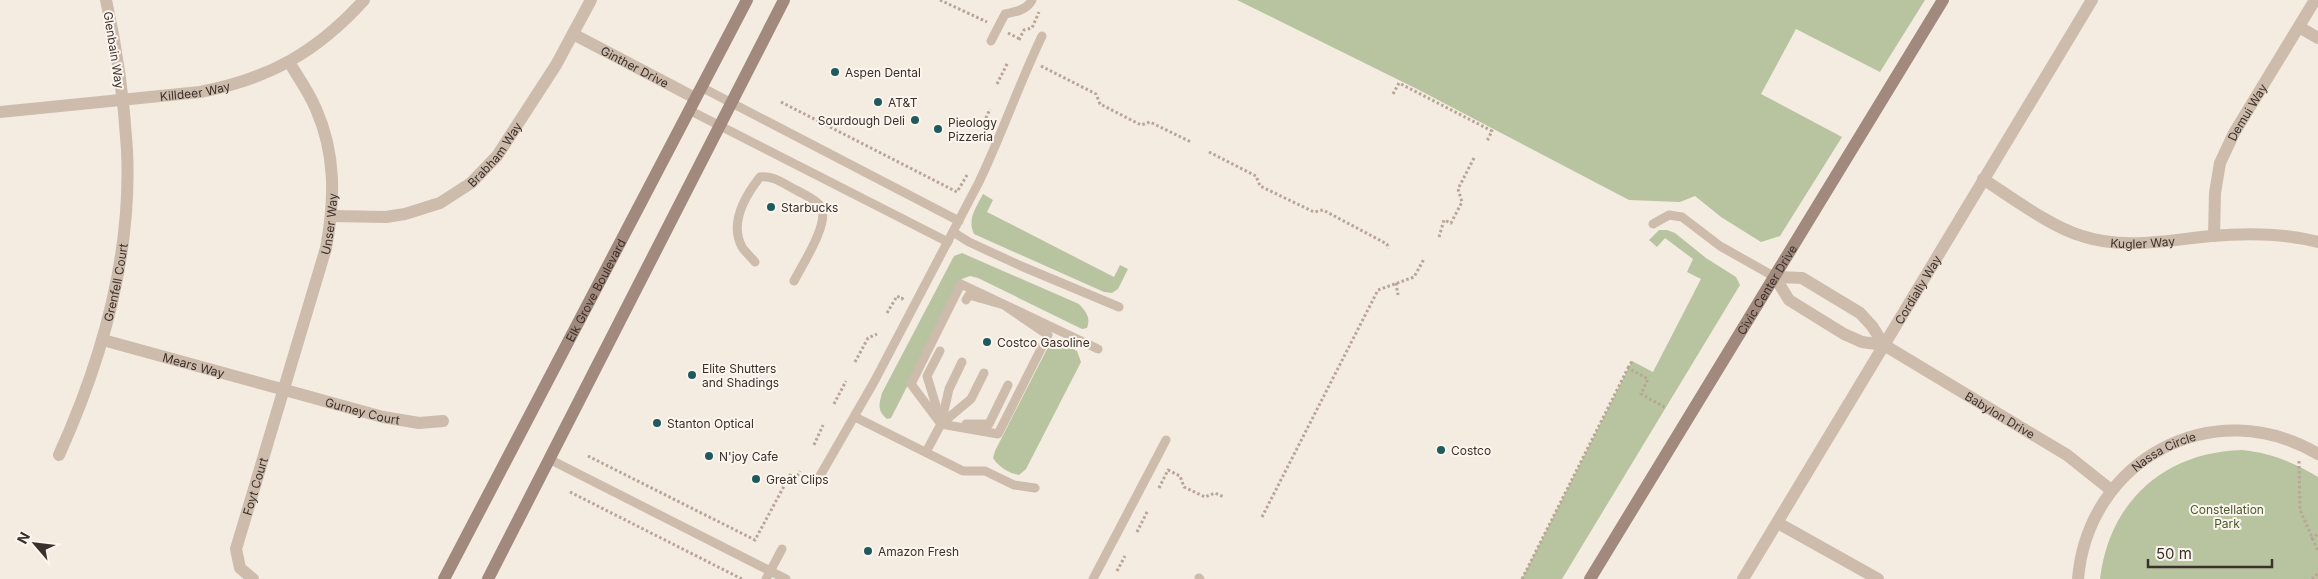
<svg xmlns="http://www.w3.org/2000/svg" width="2318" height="579" viewBox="0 0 2318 579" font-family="Inter,sans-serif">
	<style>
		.green { fill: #b8c4a0 }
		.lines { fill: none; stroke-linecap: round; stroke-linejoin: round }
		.path { stroke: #b9a596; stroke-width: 3; stroke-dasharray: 2.5 2.5; stroke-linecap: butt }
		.lane { stroke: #cdbbac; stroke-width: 9 }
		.street { stroke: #cdbbac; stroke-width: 12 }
		.secondary { stroke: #a18a7d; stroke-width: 12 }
		.poi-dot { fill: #1f5a5e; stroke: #fbf5ee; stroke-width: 2 }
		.labels { text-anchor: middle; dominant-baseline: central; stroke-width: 4; stroke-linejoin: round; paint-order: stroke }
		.street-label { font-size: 12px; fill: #3b302b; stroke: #fbf5ee }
		.poi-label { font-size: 12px; fill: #3b302b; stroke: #fbf5ee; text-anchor: start }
		.park-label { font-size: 12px; fill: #4a5a2e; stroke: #fbf5ee }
	</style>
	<rect width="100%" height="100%" fill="#f4ebe1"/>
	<g class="green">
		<path d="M1237,0H1925L1880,72L1796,29L1761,94L1842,137L1780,236L1761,242L1721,217L1695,196L1680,202L1629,200L1419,90Z"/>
		<path d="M983,194L993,200L987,212L1114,277L1120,265L1128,269L1118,289L1112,293L1104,292L974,234C967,219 976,208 983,194Z"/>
		<path d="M1659,230H1667L1675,233L1706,258L1736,277L1740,285L1562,579H1522L1632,361L1653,372L1701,279L1687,272L1693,259L1665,238L1657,247L1649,240Z"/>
		<path d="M962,253L1079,304C1086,312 1091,317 1087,328L1082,329L978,278L970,276L962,279L891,418L887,419C877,411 879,404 882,393L954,256Z"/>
		<path d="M1053,343H1061L1077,351L1081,362L1026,469L1019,475C1008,473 999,467 993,458L995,451L1048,347Z"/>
		<path d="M2242,450C2271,453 2293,462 2318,477V579H2100C2109,502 2164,452 2242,450Z"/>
	</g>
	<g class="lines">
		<g class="path">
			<path d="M940,0L987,22"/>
			<path d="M1008,33L1020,39"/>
			<path d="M1019,40L1024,30L1032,28L1039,12"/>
			<path d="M1041,66L1096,94L1100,104L1141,125L1150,122L1191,142"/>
			<path d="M997,84L1008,62"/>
			<path d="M1393,94L1399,83L1492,131L1487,141"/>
			<path d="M781,102L957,192L967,175"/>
			<path d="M984,138L985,120L990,109"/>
			<path d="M1209,152L1256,176L1260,186L1314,212L1323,210L1387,244L1388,249"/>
			<path d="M1439,237L1444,220L1451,223L1462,202L1458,189L1474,158"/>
			<path d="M1396,283L1398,295"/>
			<path d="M887,313L897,296L902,299L903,297"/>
			<path d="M855,362L868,338L877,334"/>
			<path d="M1628,368L1632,361"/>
			<path d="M834,404L846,381"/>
			<path d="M814,445L823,425"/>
			<path d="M588,456L755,540L790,475L796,478L800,471"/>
			<path d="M2299,461L2300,510L2318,551"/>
			<path d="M1159,488L1168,470L1180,476L1184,487L1205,497L1215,493L1224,497"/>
			<path d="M570,492L742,579"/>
			<path d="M1262,517L1378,290L1414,277L1424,259"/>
			<path d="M1137,532L1148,510"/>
			<path d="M2311,539L2318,534"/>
			<path d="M1117,571L1125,556"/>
			<path d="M1522,579L1628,368L1648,379L1641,394L1666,408"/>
			<path d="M2312,579L2318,573"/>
		</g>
		<g class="lane">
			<path d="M991,41L1005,14C1015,12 1027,10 1032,0"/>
			<path d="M701,87L959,221"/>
			<path d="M689,110L948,242"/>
			<path d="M1653,224L1669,215L1682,217L1720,246L1775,277"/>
			<path d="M953,232L969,242L1021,266L1119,307"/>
			<path d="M755,262C751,257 745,252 742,247C729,223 745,196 760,177C773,175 784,184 796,190C803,194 816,199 821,207C830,223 802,265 794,281"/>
			<path d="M966,300L969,295L1004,305L1048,335L998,434L941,424L911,384L961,284L1098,349"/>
			<path d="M855,417L963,471H985L1014,485L1035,488"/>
			<path d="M940,419L927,376L940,351"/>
			<path d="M941,424L971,399L984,373"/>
			<path d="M966,424H989L1008,385"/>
			<path d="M926,452L941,424L949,389L962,362"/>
			<path d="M549,459L786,579"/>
			<path d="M817,481L874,382L979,182C1002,134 1019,84 1042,36"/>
			<path d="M1199,578L1200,579"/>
			<path d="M766,579L782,549"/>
			<path d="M1093,579L1166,440"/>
		</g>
		<g class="street">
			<path d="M2299,27L2318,38"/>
			<path id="s1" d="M573,34L695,98"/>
			<path id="s2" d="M0,112L200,92C269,79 317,52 364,0"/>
			<path id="s3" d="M1983,179C2011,197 2051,227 2082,236C2123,250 2170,240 2211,236C2246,233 2284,233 2318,242"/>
			<path id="s4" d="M332,216L386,217L405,214L440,203L471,183L497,156L556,65L591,0"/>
			<path id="s5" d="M2214,236L2215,193L2220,163L2234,133L2315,0"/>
			<path id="s6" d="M1775,277L1789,300L1844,334L1862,342L1884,345L2067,455L2111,490"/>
			<path d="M1775,277L1802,278L1860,313L1872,326L1884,345"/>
			<path id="s7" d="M103,340L383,417L419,423L443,421"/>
			<path id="s8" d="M59,455C102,360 132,255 127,150C124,100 117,49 106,0"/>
			<path d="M1778,523L1878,579"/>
			<path id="s9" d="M253,579L240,568L236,549L326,248C335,200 336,154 316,109C309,92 298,77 289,62"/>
			<path id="s10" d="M1743,579L2092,0"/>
			<path id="s11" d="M2078,579C2088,459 2214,392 2318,454"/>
		</g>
		<g class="secondary">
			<path id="s12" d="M444,579L747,0"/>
			<path d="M488,579L784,0"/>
			<path id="s13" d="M1590,579L1943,0"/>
		</g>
	</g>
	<g class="poi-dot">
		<circle cx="835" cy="72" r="5"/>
		<circle cx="878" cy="102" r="5"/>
		<circle cx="915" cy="120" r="5"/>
		<circle cx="938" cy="129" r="5"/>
		<circle cx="771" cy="207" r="5"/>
		<circle cx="987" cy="342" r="5"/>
		<circle cx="692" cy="375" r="5"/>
		<circle cx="657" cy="423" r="5"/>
		<circle cx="1441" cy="450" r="5"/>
		<circle cx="709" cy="456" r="5"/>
		<circle cx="756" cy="479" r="5"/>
		<circle cx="868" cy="551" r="5"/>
	</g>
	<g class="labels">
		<g class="street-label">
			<text transform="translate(114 50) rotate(81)">Glenbain Way</text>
			<text stroke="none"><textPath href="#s1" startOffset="70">Ginther Drive</textPath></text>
			<text stroke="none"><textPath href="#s2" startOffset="196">Killdeer Way</textPath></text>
			<text stroke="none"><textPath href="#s5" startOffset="131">Demui Way</textPath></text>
			<text stroke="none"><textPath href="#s4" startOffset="184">Brabham Way</textPath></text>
			<text stroke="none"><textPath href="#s9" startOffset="375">Unser Way</textPath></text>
			<text stroke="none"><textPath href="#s3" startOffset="176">Kugler Way</textPath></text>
			<text stroke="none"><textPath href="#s8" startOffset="182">Grenfell Court</textPath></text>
			<text stroke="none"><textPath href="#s10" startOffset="338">Cordially Way</textPath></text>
			<text stroke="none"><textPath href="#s12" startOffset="326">Elk Grove Boulevard</textPath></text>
			<text stroke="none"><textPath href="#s13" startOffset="339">Civic Center Drive</textPath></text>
			<text stroke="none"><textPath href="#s7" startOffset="94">Mears Way</textPath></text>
			<text stroke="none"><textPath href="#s7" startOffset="269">Gurney Court</textPath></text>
			<text stroke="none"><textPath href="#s6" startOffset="269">Babylon Drive</textPath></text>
			<text stroke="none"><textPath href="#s11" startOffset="162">Nassa Circle</textPath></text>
			<text stroke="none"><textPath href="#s9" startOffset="102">Foyt Court</textPath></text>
		</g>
		<g class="poi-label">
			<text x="845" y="72">Aspen Dental</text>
			<text x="888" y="102">AT&amp;T</text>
			<text x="905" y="120" text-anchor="end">Sourdough Deli</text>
			<text x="948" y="122">Pieology<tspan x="948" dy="14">Pizzeria</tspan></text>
			<text x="781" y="207">Starbucks</text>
			<text x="997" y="342">Costco Gasoline</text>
			<text x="702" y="368">Elite Shutters<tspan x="702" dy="14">and Shadings</tspan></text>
			<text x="667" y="423">Stanton Optical</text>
			<text x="1451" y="450">Costco</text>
			<text x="719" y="456">N'joy Cafe</text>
			<text x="766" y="479">Great Clips</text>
			<text x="878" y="551">Amazon Fresh</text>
		</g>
		<g class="park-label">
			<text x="2227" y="509">Constellation<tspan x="2227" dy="14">Park</tspan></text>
		</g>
	</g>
	<g transform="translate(35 544) rotate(298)" stroke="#fbf5ee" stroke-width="4" paint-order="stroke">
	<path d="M0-4L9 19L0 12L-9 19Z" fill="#3b302b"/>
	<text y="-8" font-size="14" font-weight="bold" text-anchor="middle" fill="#3b302b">N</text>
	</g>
	<path d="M2148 559v8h124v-8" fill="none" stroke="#3b302b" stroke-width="2.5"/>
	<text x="2156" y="559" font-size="15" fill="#3b302b" stroke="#fbf5ee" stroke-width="4" paint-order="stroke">50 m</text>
</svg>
